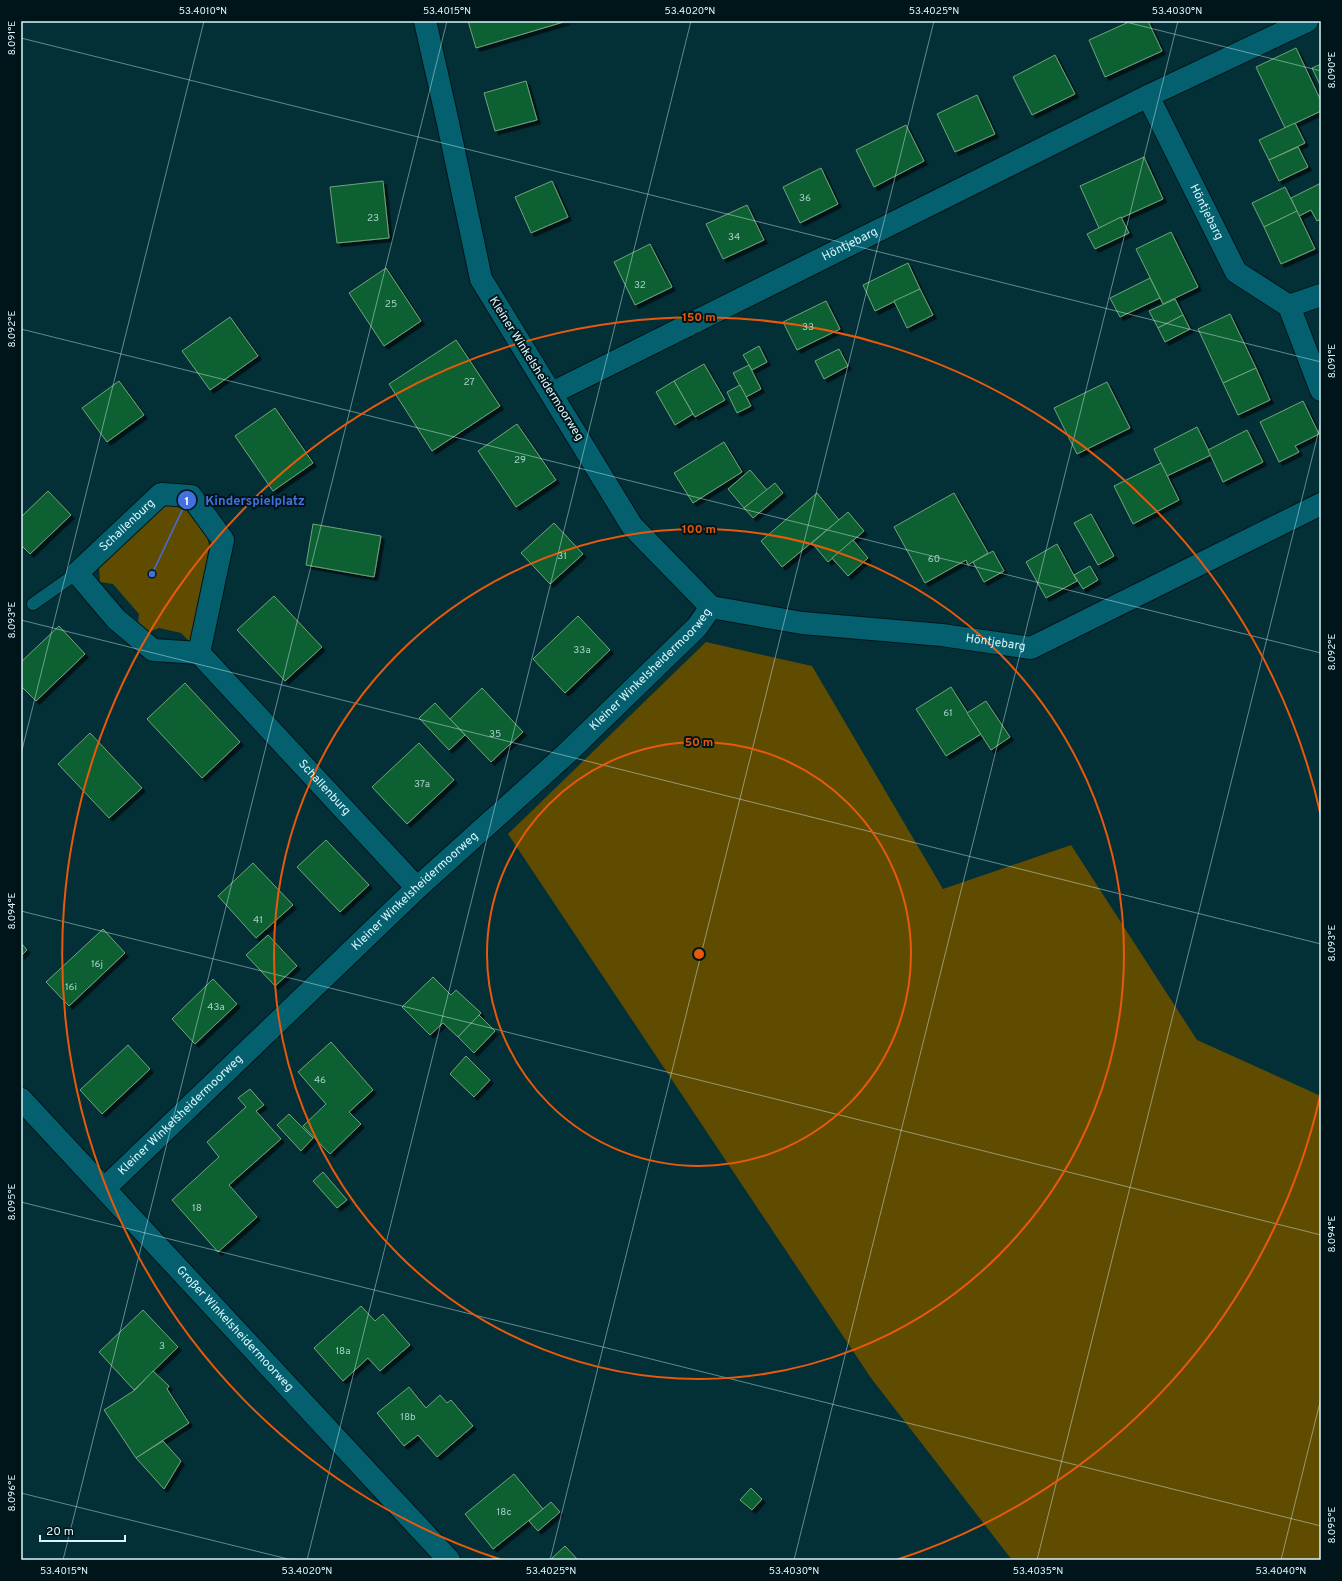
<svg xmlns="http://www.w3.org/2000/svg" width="1342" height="1581" viewBox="0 0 1342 1581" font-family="Overpass,sans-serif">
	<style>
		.green { fill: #604c00 }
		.building { fill: #0f6132; stroke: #70a37d; filter: url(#shadow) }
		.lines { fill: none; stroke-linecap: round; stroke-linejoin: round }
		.service-casing { stroke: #001519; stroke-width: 14 }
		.minor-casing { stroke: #001519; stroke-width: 24 }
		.service { stroke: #04606e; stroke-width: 12 }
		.minor { stroke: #04606e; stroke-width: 22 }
		.ticks { fill: none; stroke: #d9f6fc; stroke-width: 1; stroke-opacity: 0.45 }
		.ring { fill: none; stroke: #e8590c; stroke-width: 2 }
		.labels { text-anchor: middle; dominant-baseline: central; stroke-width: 4; stroke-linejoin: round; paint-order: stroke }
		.number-label { font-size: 10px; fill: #a6d1ca }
		.street-label { font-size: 12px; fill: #d9f6fc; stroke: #001519 }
		.centre { fill: #e8590c; stroke: #001519; stroke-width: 2 }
		.ring-label { font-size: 12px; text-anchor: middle; font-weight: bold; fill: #e8590c; stroke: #001519; stroke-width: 4; stroke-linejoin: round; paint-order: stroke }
		.leader { fill: none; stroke: #4370df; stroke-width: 1.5 }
		.callout-dot { fill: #4370df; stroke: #001519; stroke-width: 1.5 }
		.mark-label { font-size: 12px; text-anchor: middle; font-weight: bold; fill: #fff }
		.callout-label { font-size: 13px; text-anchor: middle; font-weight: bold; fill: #4370df; stroke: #001519; stroke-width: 4; stroke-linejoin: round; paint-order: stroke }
		.neatline { fill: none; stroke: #d9f6fc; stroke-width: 1.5 }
		.ticks-label { font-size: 10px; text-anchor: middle; fill: #d9f6fc }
	</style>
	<defs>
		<filter id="shadow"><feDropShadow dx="3.5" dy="3.5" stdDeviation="0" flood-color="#0009"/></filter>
	</defs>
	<rect width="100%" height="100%" fill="#032f36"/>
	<g class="green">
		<path d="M181,504L195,511L205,530L209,545L203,592L190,642L181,633L159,628L149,632L138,625L139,614L113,584L100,582L99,567L163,506Z"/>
		<path d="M706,642L812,666L943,889L1071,845L1197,1040L1321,1096V1560H1012L871,1378L508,834Z"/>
	</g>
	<g class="building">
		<path d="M468,21H567L476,48Z"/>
		<path d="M1131,21H1148L1162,51L1105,77L1089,40Z"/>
		<path d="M1296,48L1321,101V111L1285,128L1256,67Z"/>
		<path d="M1055,55L1075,94L1032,115L1013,77Z"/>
		<path d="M1321,64V87L1312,68Z"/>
		<path d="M526,81L537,120L495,131L484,93Z"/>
		<path d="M977,95L995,134L955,152L937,114Z"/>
		<path d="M1295,123L1305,143L1269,160L1259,140Z"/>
		<path d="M906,125L924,161L874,187L856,150Z"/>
		<path d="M1298,147L1308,167L1279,181L1269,160Z"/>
		<path d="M1144,157L1163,199L1099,228L1080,186Z"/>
		<path d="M821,168L838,204L800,223L783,187Z"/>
		<path d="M383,181L389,238L337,243L330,187Z"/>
		<path d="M552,181L568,217L531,233L515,197Z"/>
		<path d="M1321,183V219L1317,221L1311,210L1299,216L1291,198Z"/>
		<path d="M1285,187L1297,211L1264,227L1252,203Z"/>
		<path d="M747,205L764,240L723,259L706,224Z"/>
		<path d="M1297,211L1315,249L1281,264L1264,227Z"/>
		<path d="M1121,217L1129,233L1095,249L1087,234Z"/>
		<path d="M1171,232L1198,287L1163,304L1136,249Z"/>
		<path d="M650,244L672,287L635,305L614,262Z"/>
		<path d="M908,263L920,289L875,311L863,285Z"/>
		<path d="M386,268L421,321L384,346L349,293Z"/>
		<path d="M1150,278L1160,298L1120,317L1110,298Z"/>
		<path d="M920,289L933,315L907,328L894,301Z"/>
		<path d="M1175,299L1183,315L1158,328L1149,311Z"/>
		<path d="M826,301L840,329L797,350L783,322Z"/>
		<path d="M1230,314L1256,368L1223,383L1198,329Z"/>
		<path d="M1183,315L1190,329L1165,342L1158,328Z"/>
		<path d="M230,317L258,356L210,390L182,351Z"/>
		<path d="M456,340L500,406L432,451L389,384Z"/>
		<path d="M759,346L767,362L752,370L743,355Z"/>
		<path d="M839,349L848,366L824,379L815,361Z"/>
		<path d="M704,364L725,400L695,417L674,381Z"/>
		<path d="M749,365L761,389L746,397L733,373Z"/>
		<path d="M1256,368L1270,400L1238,415L1223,383Z"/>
		<path d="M119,381L144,415L107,442L82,408Z"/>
		<path d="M674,381L693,414L675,425L656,392Z"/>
		<path d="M1107,382L1130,428L1077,454L1054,408Z"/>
		<path d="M740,385L751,406L737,413L727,392Z"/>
		<path d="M1303,401L1319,434L1295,446L1299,452L1279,462L1260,422Z"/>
		<path d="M275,408L313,463L273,491L235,436Z"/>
		<path d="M517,424L556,480L516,507L478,451Z"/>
		<path d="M1197,427L1211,455L1167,476L1154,449Z"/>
		<path d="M1247,430L1263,462L1223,482L1208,450Z"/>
		<path d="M724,442L742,472L693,503L674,473Z"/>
		<path d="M1161,463L1179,500L1133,524L1114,486Z"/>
		<path d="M750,470L767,490L744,508L728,489Z"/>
		<path d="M775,483L783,493L753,518L744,508Z"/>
		<path d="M48,491L71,515L30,554L21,545V517Z"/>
		<path d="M817,493L839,520L782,567L761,541Z"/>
		<path d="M954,493L988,553L968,565L966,560L925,583L894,527Z"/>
		<path d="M848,512L864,531L828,562L812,543Z"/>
		<path d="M1091,514L1114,556L1098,565L1074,523Z"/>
		<path d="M554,523L583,554L550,584L521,553Z"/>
		<path d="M313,524L381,536L374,577L306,565Z"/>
		<path d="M853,540L868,558L848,576L832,558Z"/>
		<path d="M1057,544L1077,581L1046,598L1026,562Z"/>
		<path d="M993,551L1004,571L984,582L973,562Z"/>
		<path d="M1090,566L1098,580L1083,589L1074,575Z"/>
		<path d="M274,596L322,647L285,681L237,630Z"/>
		<path d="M578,616L610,650L565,693L533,659Z"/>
		<path d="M59,626L85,654L36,701L21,686V662Z"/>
		<path d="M185,683L240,742L202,778L147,719Z"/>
		<path d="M951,687L981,734L946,756L916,709Z"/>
		<path d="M482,688L523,732L491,762L450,719Z"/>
		<path d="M986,701L1010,737L991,750L967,713Z"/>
		<path d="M435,703L465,735L449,750L419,718Z"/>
		<path d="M90,733L142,788L109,818L58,764Z"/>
		<path d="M419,743L454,780L407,824L372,787Z"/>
		<path d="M326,840L369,885L340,912L297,867Z"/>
		<path d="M253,863L293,905L256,938L218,896Z"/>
		<path d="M103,929L125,953L69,1006L46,982Z"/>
		<path d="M268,935L297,966L275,986L246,955Z"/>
		<path d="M21,943L27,950L21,956Z"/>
		<path d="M433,977L451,995L456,990L481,1013L458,1037L443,1023L430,1035L402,1007Z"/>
		<path d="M213,979L237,1004L195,1044L172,1019Z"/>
		<path d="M479,1015L495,1031L474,1053L458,1037Z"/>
		<path d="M331,1042L373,1090L349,1112L361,1124L330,1154L303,1126L326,1104L298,1072Z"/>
		<path d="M128,1045L150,1069L102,1114L80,1090Z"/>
		<path d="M466,1056L490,1080L474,1097L450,1074Z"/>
		<path d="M250,1089L264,1105L256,1111L281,1139L229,1185L257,1217L218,1252L172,1200L219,1157L207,1142L246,1107L238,1098Z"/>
		<path d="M289,1114L313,1138L301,1151L277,1125Z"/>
		<path d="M323,1172L347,1200L337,1208L313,1181Z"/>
		<path d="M361,1306L375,1321L383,1314L410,1345L380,1371L368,1358L343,1381L314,1348Z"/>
		<path d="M143,1310L178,1347L134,1390L99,1352Z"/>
		<path d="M153,1371L169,1386L167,1389L189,1423L136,1458L104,1410L135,1390Z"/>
		<path d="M409,1387L426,1408L440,1395L447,1403L451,1400L473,1426L437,1457L418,1435L404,1446L377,1413Z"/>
		<path d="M163,1441L181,1461L164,1489L136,1458Z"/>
		<path d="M514,1474L543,1509L493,1549L465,1514Z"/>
		<path d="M751,1488L762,1499L752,1510L740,1500Z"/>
		<path d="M551,1502L560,1512L538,1531L529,1521Z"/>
		<path d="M565,1546L578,1560H550Z"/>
	</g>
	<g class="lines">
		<g class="service-casing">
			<path id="service" d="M33,604L77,573"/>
		</g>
		<g class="minor-casing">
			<g id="minor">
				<path id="s1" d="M1148,96L1236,272L1289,306"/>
				<path d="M1321,295L1289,306L1321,390"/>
				<path id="s2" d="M552,393L1148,96L1307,21"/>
				<path id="s3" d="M711,607L802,623L942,635L1031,648L1321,504"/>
				<path id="s4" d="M199,653L153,650L116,619L77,573L161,494L191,496L223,540L199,653L417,888"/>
				<path id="s5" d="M21,1099L449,1560"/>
				<path id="s6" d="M105,1188L417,888L566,754L697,627L711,607L632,526L481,279L448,123L425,21"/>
			</g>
		</g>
		<use href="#service" class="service"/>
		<use href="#minor" class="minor"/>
	</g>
	<path class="ticks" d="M1122,21L1321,71M21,38L1321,362M21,329L1321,653M21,620L1321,944M21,754L204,21M21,911L1321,1235M21,1202L1321,1526M21,1493L292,1560M63,1560L447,21M307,1560L691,21M550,1560L934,21M794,1560L1178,21M1037,1560L1321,422M1281,1560L1321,1398"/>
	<g class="ring">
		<circle cx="699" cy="954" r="212"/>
		<circle cx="699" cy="954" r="425"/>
		<path d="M1321 1092A637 637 0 0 1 896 1560M502 1560A637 637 0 1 1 1321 816"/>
	</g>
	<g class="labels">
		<g class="number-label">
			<text x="805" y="198">36</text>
			<text x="373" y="218">23</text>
			<text x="734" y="237">34</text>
			<text x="640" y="285">32</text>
			<text x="391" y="304">25</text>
			<text x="808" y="327">33</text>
			<text x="469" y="382">27</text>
			<text x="520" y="460">29</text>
			<text x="562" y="556">31</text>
			<text x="934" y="559">60</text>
			<text x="582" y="650">33a</text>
			<text x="948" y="713">61</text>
			<text x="495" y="734">35</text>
			<text x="422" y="784">37a</text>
			<text x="258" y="920">41</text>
			<text x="97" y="964">16j</text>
			<text x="71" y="987">16i</text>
			<text x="216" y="1007">43a</text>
			<text x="320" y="1080">46</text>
			<text x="197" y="1208">18</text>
			<text x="162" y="1346">3</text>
			<text x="343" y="1351">18a</text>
			<text x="408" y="1417">18b</text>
			<text x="504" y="1512">18c</text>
		</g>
		<g class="street-label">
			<text stroke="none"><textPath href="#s1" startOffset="130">Höntjebarg</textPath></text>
			<text stroke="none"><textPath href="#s2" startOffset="333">Höntjebarg</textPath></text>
			<text transform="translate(536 369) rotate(58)">Kleiner Winkelsheidermoorweg</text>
			<text stroke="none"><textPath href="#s4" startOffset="224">Schallenburg</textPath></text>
			<text stroke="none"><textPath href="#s3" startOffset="287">Höntjebarg</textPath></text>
			<text stroke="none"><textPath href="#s6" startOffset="753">Kleiner Winkelsheidermoorweg</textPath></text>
			<text stroke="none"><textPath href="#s4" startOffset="654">Schallenburg</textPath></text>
			<text stroke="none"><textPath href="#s6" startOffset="429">Kleiner Winkelsheidermoorweg</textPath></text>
			<text stroke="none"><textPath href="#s6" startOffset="105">Kleiner Winkelsheidermoorweg</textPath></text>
			<text stroke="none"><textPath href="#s5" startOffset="314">Großer Winkelsheidermoorweg</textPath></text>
		</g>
	</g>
	<circle cx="699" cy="954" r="6" class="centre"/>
	<g class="ring-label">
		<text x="699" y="321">150 m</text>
		<text x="699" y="533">100 m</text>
		<text x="699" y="746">50 m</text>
	</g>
	<path class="leader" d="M152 574L187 500"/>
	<g class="callout-dot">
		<circle cx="152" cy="574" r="4"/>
		<circle cx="187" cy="500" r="10"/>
	</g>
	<g class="mark-label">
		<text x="187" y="505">1</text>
	</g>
	<g class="callout-label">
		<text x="255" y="505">Kinderspielplatz</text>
	</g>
	<rect width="1342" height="1581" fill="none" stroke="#001519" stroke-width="44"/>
	<path d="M40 1535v6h85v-6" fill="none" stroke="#d9f6fc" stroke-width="2"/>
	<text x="46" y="1535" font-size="12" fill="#d9f6fc" stroke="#001519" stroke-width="3" paint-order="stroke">20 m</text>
	<rect x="22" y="22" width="1298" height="1537" class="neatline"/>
	<g class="ticks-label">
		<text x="203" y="14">53.4010°N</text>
		<text x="447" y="14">53.4015°N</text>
		<text x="690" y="14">53.4020°N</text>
		<text x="934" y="14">53.4025°N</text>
		<text x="1177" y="14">53.4030°N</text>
		<text transform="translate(11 38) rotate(-90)" y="4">8.091°E</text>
		<text transform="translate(1331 70) rotate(-90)" y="4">8.090°E</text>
		<text transform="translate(11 329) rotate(-90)" y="4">8.092°E</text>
		<text transform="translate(1331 361) rotate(-90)" y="4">8.091°E</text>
		<text transform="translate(11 620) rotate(-90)" y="4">8.093°E</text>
		<text transform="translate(1331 652) rotate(-90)" y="4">8.092°E</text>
		<text transform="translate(11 911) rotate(-90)" y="4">8.094°E</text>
		<text transform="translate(1331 943) rotate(-90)" y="4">8.093°E</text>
		<text transform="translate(11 1202) rotate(-90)" y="4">8.095°E</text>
		<text transform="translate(1331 1234) rotate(-90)" y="4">8.094°E</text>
		<text transform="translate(11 1493) rotate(-90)" y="4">8.096°E</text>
		<text transform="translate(1331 1525) rotate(-90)" y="4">8.095°E</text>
		<text x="64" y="1574">53.4015°N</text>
		<text x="307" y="1574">53.4020°N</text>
		<text x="551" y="1574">53.4025°N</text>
		<text x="794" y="1574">53.4030°N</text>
		<text x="1038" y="1574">53.4035°N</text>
		<text x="1281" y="1574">53.4040°N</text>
	</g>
</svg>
